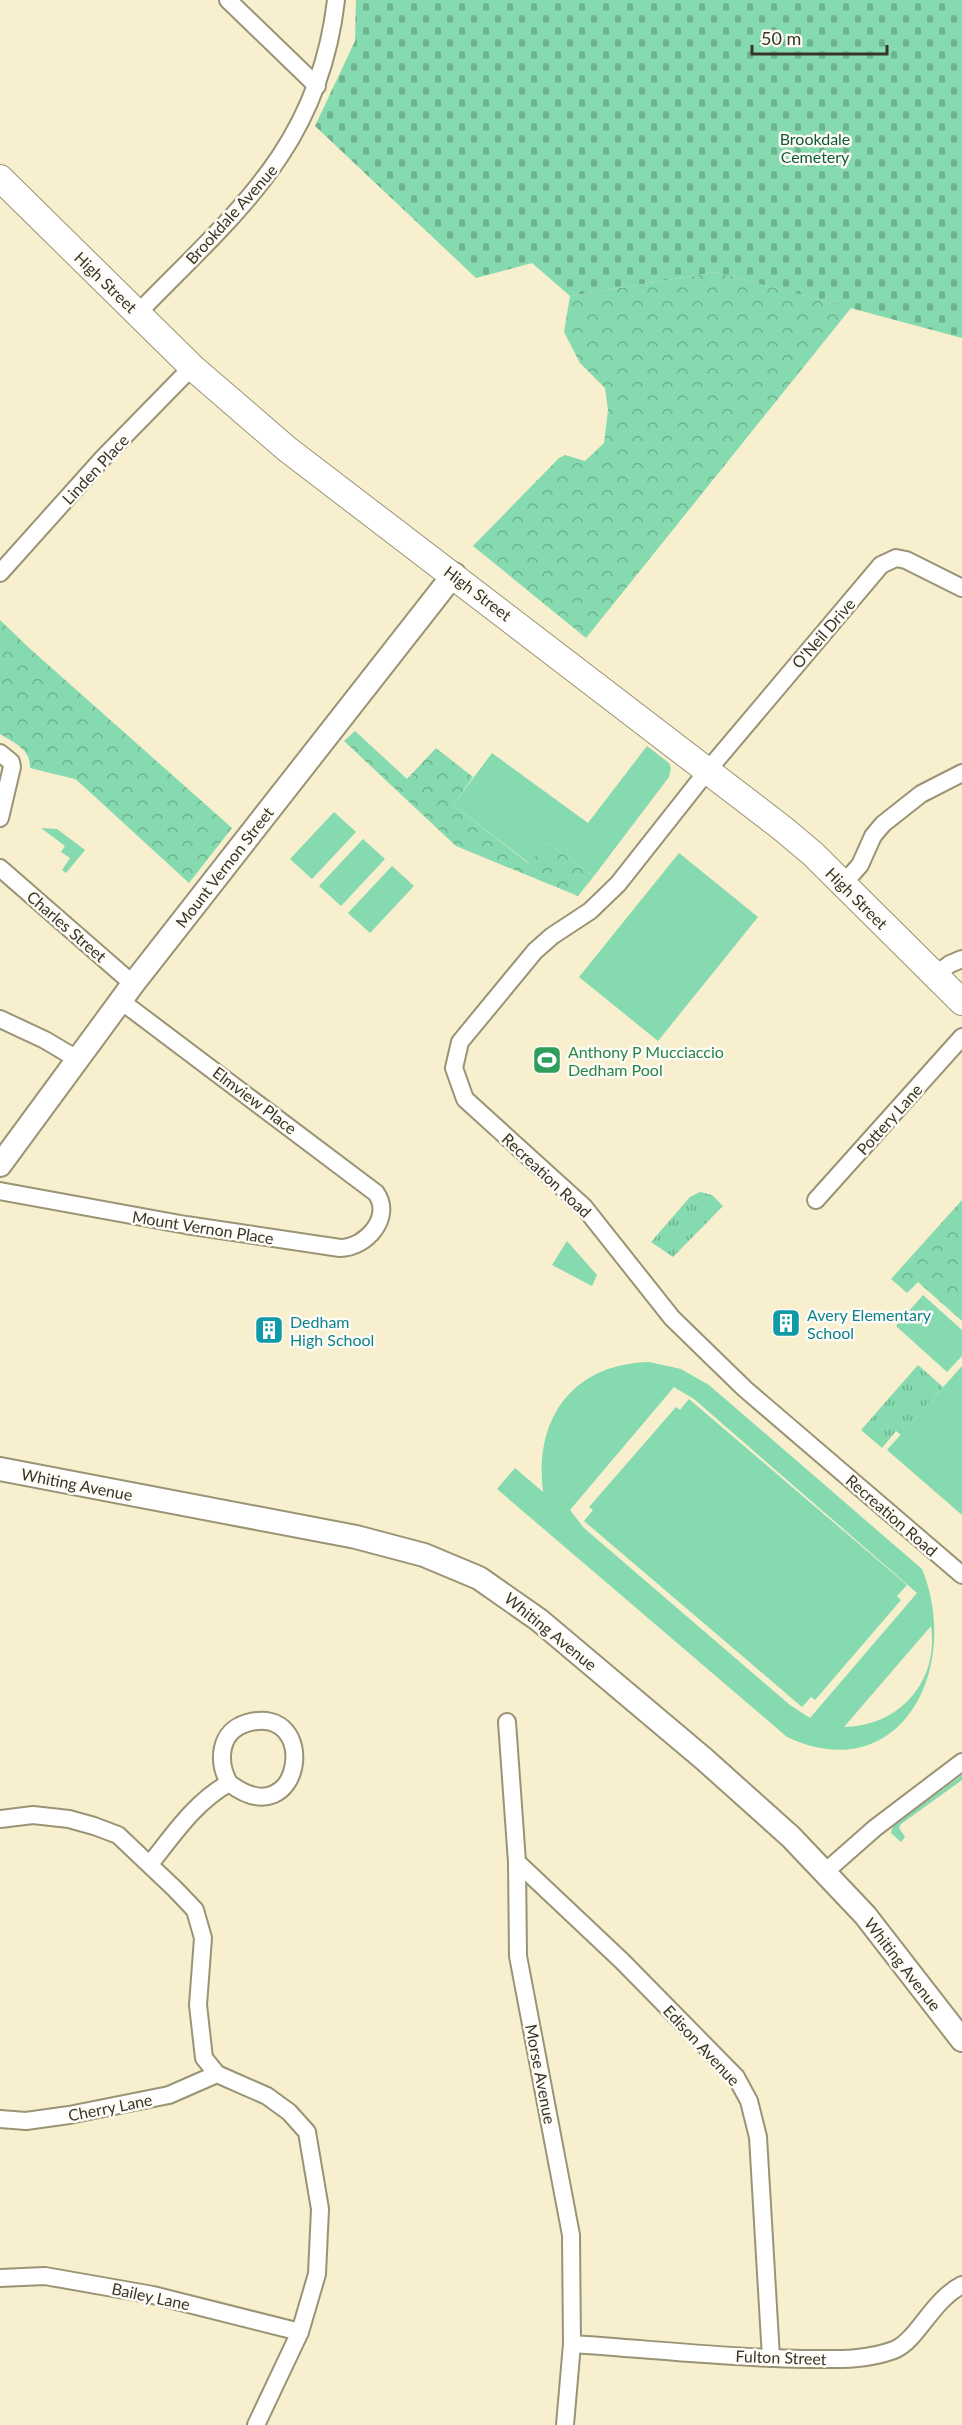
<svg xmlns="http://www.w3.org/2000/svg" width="962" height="2425" viewBox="0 0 962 2425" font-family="Lato,sans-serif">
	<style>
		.green { fill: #85daaf; fill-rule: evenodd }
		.forest { fill: url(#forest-crowns) }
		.cemetery { fill: url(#cemetery-stones) }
		.park { fill: url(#park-tufts) }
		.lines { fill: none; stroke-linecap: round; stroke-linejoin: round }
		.street-casing { stroke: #9a9374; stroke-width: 20 }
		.secondary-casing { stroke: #9a9374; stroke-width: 26 }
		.primary-casing { stroke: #9a9374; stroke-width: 28 }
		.street { stroke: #fff; stroke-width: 16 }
		.secondary { stroke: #fff; stroke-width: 22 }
		.primary { stroke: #fff; stroke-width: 26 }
		.labels { text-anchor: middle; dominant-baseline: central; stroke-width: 5; stroke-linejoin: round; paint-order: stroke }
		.park-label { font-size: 16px; fill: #125c3e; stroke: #fefcf5 }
		.street-label { font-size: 16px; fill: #383528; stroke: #fefcf5 }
		.leisure-label { font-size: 16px; fill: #27864d; stroke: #fefcf5; text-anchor: start }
		.culture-label { font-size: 16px; fill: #0d838f; stroke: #fefcf5; text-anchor: start }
	</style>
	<defs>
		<pattern id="forest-crowns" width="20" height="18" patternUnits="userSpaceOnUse" patternTransform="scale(1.5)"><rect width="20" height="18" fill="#85daaf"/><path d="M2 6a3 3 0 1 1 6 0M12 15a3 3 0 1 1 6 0" fill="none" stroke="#6eb28e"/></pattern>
		<pattern id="cemetery-stones" width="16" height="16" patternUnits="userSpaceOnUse" patternTransform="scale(1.5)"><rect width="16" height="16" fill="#85daaf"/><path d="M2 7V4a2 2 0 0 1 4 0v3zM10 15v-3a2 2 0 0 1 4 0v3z" fill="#6eb28e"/></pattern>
		<pattern id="park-tufts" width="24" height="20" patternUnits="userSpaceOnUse" patternTransform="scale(1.5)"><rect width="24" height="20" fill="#85daaf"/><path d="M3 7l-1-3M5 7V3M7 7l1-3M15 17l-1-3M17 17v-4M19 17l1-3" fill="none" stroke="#6eb28e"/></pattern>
	</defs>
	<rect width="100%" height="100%" fill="#f7efce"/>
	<g class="green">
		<path d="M647,746L669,763L671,768L669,777L594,876L548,843L529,863L453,805L492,753L588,823Z"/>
		<path d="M334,812L356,832L312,879L290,859Z"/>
		<path d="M41,828L57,829L85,850L66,873L62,870L70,858L61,852L65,846Z"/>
		<path d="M363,839L385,859L341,906L319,886Z"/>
		<path d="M679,853L758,917L658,1041L579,977Z"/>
		<path d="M392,866L414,886L370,933L348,913Z"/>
		<path d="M567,1241L597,1275L592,1286L552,1265Z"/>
		<path d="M923,1295L962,1330V1356L947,1372L896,1326Z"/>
		<path d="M649,1362L681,1369L709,1385L922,1569C962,1667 901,1790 787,1737L497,1489L515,1468L543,1492C534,1419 572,1364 649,1362ZM674,1387L694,1399L917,1593L810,1718L790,1705L584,1528L570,1510ZM931,1626C939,1681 900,1726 844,1727Z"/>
		<path d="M962,1366V1515L887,1450Z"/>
		<path d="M689,1399L907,1585L897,1596L901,1600L815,1700L811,1697L802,1707L584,1521L593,1510L589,1507L676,1407L680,1410Z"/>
		<path d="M962,1775V1780L901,1824L899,1828L905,1837L901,1842L891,1833L893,1826Z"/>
	</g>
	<g class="forest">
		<path d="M716,272L851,308L586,638L473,546L559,458L565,455L585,461L604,443L608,410L605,388L580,363L564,332L570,296Z"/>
		<path d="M0,620L28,647L232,828L189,883L81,784L75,779L30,768C31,749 14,743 0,734Z"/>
		<path d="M355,731L407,779L436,748L473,777L453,805L528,863L548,843L594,876L578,896L456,846L344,741Z"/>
		<path d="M962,1200V1321L918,1282L907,1293L891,1279Z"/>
	</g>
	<path class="cemetery" d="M356,0H962V338L716,272L570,296L532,263L476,278L315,126L355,41Z"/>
	<g class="park">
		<path d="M700,1192L712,1195L723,1206L673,1257L651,1242L690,1197Z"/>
		<path d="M918,1365L943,1387L901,1435L896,1431L882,1448L861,1430Z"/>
	</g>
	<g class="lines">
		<g class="street-casing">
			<g id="street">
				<path d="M228,0L317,86"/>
				<path d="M138,313C235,213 319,148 336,0"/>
				<path d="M0,573L103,458L192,367"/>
				<path d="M962,588L906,560L896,558L881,565L708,770L618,884L590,911L552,936L535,951L460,1042L454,1068L465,1099L584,1207L672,1318L745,1389L962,1575"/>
				<path d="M0,753L11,762L12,767L0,818"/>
				<path d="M0,868L133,984"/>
				<path d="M843,884L860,865L873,836L883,824L921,794L962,773"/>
				<path d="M935,975L950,964L962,959"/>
				<path d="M0,1019L45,1040L77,1059"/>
				<path d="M0,1191L186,1225L340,1248C366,1248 393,1217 376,1193L121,1001"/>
				<path d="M816,1200L962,1037"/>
				<path d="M507,1722L517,1862L518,1956L571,2235L572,2344L565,2425"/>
				<path d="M0,1819L33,1815L69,1819L94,1826L118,1835L175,1889L195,1910L203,1938L198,2005L204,2058L217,2074L267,2096L289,2112L307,2132L320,2209L317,2274L300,2332L256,2425"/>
				<path d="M517,1862L622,1961L736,2077L749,2101L758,2137L771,2358"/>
				<path d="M150,1864C174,1834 195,1802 229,1783C217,1761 219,1731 247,1723C321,1702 303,1839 229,1783"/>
				<path d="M825,1872L875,1828L962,1762"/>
				<path d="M0,2119L26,2121L69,2115L169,2095L217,2074"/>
				<path d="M0,2278L45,2276L153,2295L300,2332"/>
				<path d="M572,2344C649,2349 727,2358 804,2359C835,2359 864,2361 894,2350C917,2341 932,2300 962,2285"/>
			</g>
		</g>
		<g class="secondary-casing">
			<g id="secondary">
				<path d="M0,1165L133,984L454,574"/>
				<path d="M0,1469L356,1537L424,1555L479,1578L539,1620L704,1759L791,1837L865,1915L962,2040"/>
			</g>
		</g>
		<g class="primary-casing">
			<path id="primary" d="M0,178L192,367L287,449L782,828L813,854L962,1002"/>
		</g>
		<use href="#street" class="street"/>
		<use href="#secondary" class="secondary"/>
		<use href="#primary" class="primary"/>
	</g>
	<defs>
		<g id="stadium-square" transform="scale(1.5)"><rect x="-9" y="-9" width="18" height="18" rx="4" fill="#2e9e5b" stroke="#fefcf5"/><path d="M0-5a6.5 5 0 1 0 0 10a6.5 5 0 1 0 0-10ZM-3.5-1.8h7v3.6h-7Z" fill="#fff"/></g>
		<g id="building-square" transform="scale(1.5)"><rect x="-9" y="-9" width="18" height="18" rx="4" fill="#0f9aa8" stroke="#fefcf5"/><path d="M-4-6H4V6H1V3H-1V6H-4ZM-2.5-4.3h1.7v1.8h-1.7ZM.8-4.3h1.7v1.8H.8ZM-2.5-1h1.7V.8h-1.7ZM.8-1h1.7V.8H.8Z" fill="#fff"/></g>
	</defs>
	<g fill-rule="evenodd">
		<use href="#stadium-square" x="547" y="1060"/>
		<use href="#building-square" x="786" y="1323"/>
		<use href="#building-square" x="269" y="1330"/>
	</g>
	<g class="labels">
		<g class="park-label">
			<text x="815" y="138">Brookdale<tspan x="815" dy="18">Cemetery</tspan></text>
		</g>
		<g class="street-label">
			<text transform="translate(231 214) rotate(-48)">Brookdale Avenue</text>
			<text transform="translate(106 282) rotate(44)">High Street</text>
			<text transform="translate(95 469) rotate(-47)">Linden Place</text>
			<text transform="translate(478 593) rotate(37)">High Street</text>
			<text transform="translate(823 633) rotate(-49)">O'Neil Drive</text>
			<text transform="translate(224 867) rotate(-52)">Mount Vernon Street</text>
			<text transform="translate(857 898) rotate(45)">High Street</text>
			<text transform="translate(67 926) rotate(41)">Charles Street</text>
			<text transform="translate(255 1100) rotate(37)">Elmview Place</text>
			<text transform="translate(889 1119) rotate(-48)">Pottery Lane</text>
			<text transform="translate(547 1175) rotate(43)">Recreation Road</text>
			<text transform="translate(203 1227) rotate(9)">Mount Vernon Place</text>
			<text transform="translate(77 1484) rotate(11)">Whiting Avenue</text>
			<text transform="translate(892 1515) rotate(41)">Recreation Road</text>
			<text transform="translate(551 1631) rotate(39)">Whiting Avenue</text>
			<text transform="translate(903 1964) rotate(52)">Whiting Avenue</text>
			<text transform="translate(702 2045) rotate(47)">Edison Avenue</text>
			<text transform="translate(541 2074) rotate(79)">Morse Avenue</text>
			<text transform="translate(110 2107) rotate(-11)">Cherry Lane</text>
			<text transform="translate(151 2296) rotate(12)">Bailey Lane</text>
			<text transform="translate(781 2357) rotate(2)">Fulton Street</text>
		</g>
		<g class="leisure-label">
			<text x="568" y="1051">Anthony P Mucciaccio<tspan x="568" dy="18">Dedham Pool</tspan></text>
		</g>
		<g class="culture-label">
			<text x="807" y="1314">Avery Elementary<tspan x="807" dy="18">School</tspan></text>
			<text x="290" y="1321">Dedham<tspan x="290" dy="18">High School</tspan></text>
		</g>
	</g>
	<path d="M752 45v9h135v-9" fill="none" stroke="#383528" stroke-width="3"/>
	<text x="761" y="45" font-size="18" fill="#383528" stroke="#fefcf5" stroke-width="4.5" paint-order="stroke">50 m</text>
</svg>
